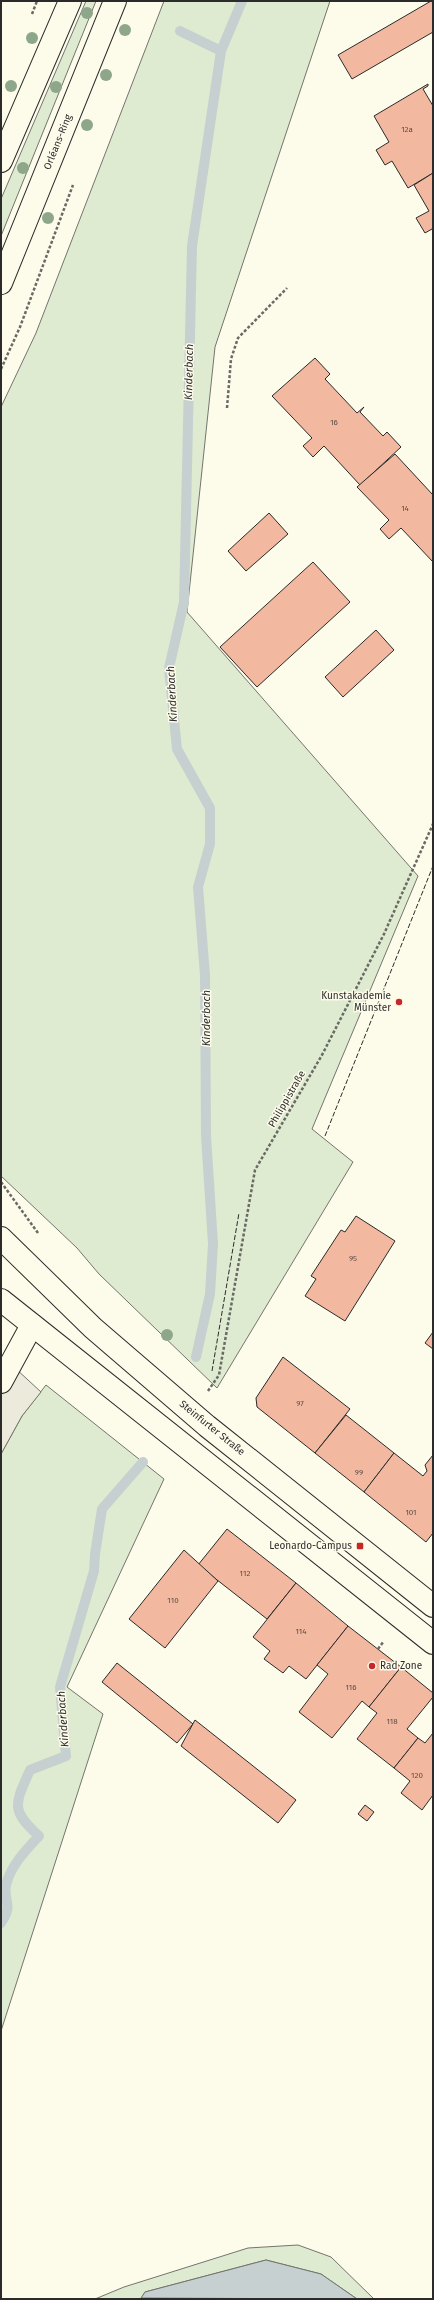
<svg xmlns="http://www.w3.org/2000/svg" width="434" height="2300" viewBox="0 0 434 2300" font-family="'Fira Sans',sans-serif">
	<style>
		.green { fill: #deebd1; stroke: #74746e }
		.parking { fill: #eceadb; stroke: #74746e }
		.water { fill: #c7d0d0; stroke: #74746e }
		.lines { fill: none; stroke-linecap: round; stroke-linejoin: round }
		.stream { stroke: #c7d0d0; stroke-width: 10 }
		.building { fill: #f2b8a0; stroke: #2b2b2b }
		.minor-casing { stroke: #2b2b2b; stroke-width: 24 }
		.primary-casing { stroke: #2b2b2b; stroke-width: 24 }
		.path { stroke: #6a6964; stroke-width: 2.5; stroke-dasharray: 3 2; stroke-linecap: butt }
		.minor { stroke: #fdfbea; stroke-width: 22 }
		.primary { stroke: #fdfbea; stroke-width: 22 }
		.fence { stroke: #2b2b2b; stroke-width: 1; stroke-dasharray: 5 2; stroke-linecap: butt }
		.tree { fill: #8ea78a }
		.poi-dot { fill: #c62828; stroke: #fdfbea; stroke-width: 1.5 }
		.labels { text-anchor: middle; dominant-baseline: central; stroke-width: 3; stroke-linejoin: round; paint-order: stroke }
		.number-label { font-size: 8px; fill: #5d4e48 }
		.street-label { font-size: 10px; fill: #2b2b2b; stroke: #fdfbea }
		.poi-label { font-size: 10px; fill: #2b2b2b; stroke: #fdfbea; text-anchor: end }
		.water-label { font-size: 11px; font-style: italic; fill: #2b2b2b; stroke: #fdfbea }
	</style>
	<rect width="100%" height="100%" fill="#fdfbea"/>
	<g class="green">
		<path d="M86,1H96L1,236V199Z"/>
		<path d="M164,1H330L215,347L187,612L418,876L312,1129L353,1162L217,1388L99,1274L77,1248L1,1176V407L36,333Z"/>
		<path d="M46,1385L164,1479L67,1687L103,1714L1,2031V1454L22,1416Z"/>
		<path d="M298,2245L331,2257L374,2299H357L321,2274L266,2260L145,2292L141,2299H95L124,2287L248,2248Z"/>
	</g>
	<path class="parking" d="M1,1355L41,1392L22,1416L1,1454Z"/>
	<path class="water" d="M266,2260L321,2274L357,2299L141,2298L145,2292Z"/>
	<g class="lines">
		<g class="stream">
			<path d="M180,31L221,51"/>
			<path d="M196,1357L210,1294L213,1244L206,1136L205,975L198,887L210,844V808L177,749L169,668L184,602L192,246L221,51L242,1"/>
			<path d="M1,1923C14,1904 3,1902 6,1885C11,1865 26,1850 39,1836C10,1810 15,1804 30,1770L66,1756L60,1687L94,1571L95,1554L102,1509L143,1462"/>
		</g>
	</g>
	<g class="building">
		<path d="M431,1H433V32L352,79L338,55Z"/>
		<path d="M428,84V86L423,89L433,106V173L408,188L392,161L385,165L376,150L389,142L374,116Z"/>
		<path d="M433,173V231L432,229L425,233L416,218L429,211L414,185Z"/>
		<path d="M315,358L330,374L325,379L357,413L364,407L360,412L383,436L387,432L401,447L360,485L324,446L313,457L303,446L312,438L272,396Z"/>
		<path d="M395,454L433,495V562L401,528L389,539L380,529L389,520L357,487Z"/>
		<path d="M269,513L288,534L246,571L228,551Z"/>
		<path d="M313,562L350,602L257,687L220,647Z"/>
		<path d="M376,630L394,650L343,697L325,677Z"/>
		<path d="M356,1216L395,1241L345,1321L305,1296L316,1279L311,1276L341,1230L345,1232Z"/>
		<path d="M433,1332V1349L425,1343Z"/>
		<path d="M283,1357L350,1409L315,1453L257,1407L256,1398Z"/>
		<path d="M346,1415L394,1453L364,1492L315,1453Z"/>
		<path d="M394,1453L423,1476L427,1471L425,1465L433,1455V1533L426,1542L364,1492Z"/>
		<path d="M227,1529L296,1583L267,1619L198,1565Z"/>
		<path d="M184,1550L218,1581L165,1648L129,1619Z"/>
		<path d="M296,1583L348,1626L306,1679L289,1666L283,1673L264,1659L270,1651L253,1637Z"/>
		<path d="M348,1626L401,1667L369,1707L362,1701L332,1738L299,1712L328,1674L317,1665Z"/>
		<path d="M117,1663L193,1724L177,1743L102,1682Z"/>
		<path d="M401,1667L433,1693V1697L407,1729L418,1738L394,1768L357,1739L377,1713L369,1707Z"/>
		<path d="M195,1720L296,1800L278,1823L181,1746Z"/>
		<path d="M433,1733V1795L422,1810L401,1793L410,1781L394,1768L418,1738L425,1743Z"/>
		<path d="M365,1805L374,1812L367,1821L358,1814Z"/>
	</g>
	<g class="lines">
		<g class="minor-casing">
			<path id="minor" d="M1,1382L32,1325"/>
		</g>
		<g class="primary-casing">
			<g id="primary">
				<path d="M1,161L70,1"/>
				<path d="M1,283L115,1"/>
				<path d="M1,1238L93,1328L207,1426L433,1606"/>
				<path d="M1,1300L433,1643"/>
			</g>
		</g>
		<g class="path">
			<path d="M32,14L37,1"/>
			<path d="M1,369L20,327L73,185"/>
			<path d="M227,408L231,359L238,338L287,288"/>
			<path d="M1,1182L38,1233"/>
			<path d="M208,1391L219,1375L255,1170L322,1055L384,934L433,824"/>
			<path d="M378,1649L384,1641"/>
		</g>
		<use href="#minor" class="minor"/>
		<use href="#primary" class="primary"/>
		<g class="fence">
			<path d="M325,1136L433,866"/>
			<path d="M212,1371L239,1213"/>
		</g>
	</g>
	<g class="tree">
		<circle cx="87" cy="13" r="6"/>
		<circle cx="125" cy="30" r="6"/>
		<circle cx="32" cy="38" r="6"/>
		<circle cx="106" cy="75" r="6"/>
		<circle cx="11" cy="86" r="6"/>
		<circle cx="56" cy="87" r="6"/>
		<circle cx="87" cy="125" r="6"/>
		<circle cx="23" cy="168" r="6"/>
		<circle cx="48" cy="218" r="6"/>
		<circle cx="167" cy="1335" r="6"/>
	</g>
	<g class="poi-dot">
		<circle cx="399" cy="1002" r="4"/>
		<rect x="356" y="1542" width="8" height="8" rx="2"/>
		<circle cx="372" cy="1666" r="4"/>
	</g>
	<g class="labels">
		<g class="number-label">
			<text x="407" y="129">12a</text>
			<text x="334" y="422">16</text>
			<text x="405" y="508">14</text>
			<text x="353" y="1258">95</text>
			<text x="300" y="1403">97</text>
			<text x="359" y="1472">99</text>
			<text x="411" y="1512">101</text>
			<text x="245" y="1573">112</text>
			<text x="173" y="1600">110</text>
			<text x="301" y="1631">114</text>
			<text x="351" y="1687">116</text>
			<text x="392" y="1721">118</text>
			<text x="417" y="1775">120</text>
		</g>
		<g class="street-label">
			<text transform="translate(58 142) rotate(-68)">Orléans-Ring</text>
			<text transform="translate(287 1099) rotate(-60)">Philippistraße</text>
			<text transform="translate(212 1428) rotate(39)">Steinfurter Straße</text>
		</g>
		<g class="poi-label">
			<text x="391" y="996">Kunstakademie<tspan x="391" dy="12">Münster</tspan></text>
			<text x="352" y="1546">Leonardo-Campus</text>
			<text x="380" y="1666" text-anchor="start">Rad Zone</text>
		</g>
		<g class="water-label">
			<text transform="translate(189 372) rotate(-89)">Kinderbach</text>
			<text transform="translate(172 694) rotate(-93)">Kinderbach</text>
			<text transform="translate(206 1018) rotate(-90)">Kinderbach</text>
			<text transform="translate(63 1719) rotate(-94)">Kinderbach</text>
		</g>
	</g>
	<rect width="434" height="2300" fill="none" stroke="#2b2b2b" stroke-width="4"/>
</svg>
